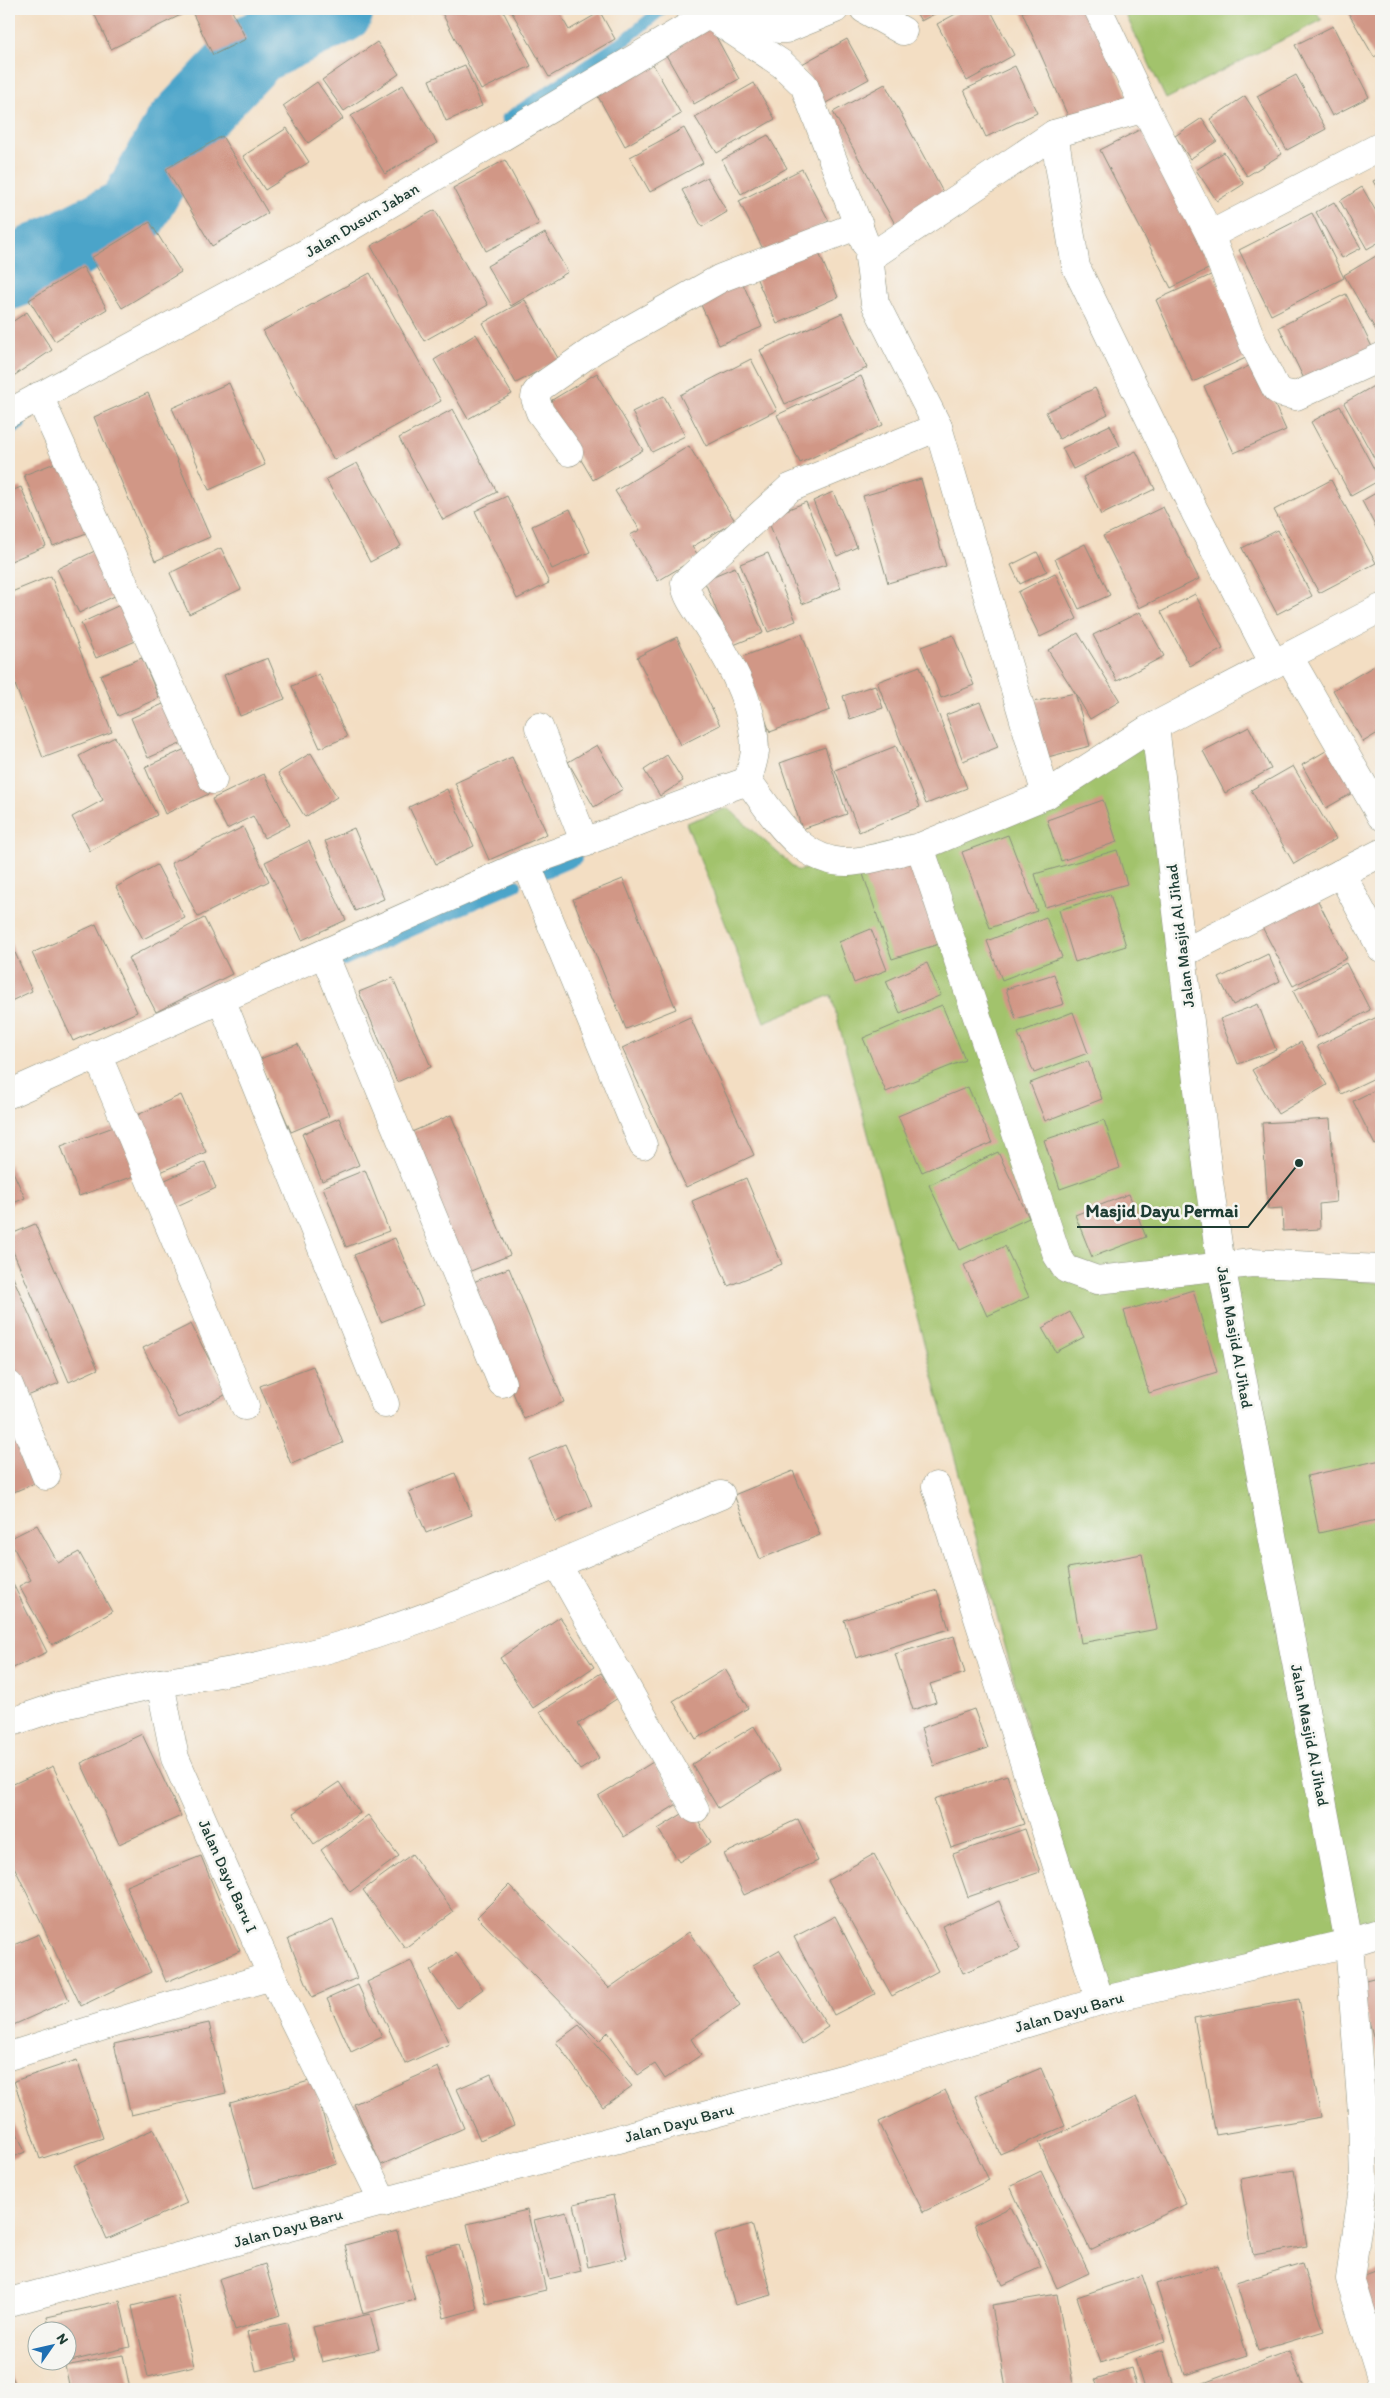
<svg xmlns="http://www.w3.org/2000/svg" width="1390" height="2398" viewBox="0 0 1390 2398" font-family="Itim,sans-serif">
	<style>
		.green { fill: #a2c36c; stroke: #608050 }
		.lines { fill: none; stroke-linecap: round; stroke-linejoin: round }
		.stream { stroke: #4ba4c9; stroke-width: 12 }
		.river { stroke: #4ba4c9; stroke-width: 72 }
		.building { fill: #d19786 }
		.minor-casing { stroke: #898e7c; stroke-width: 29 }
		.minor { stroke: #fff; stroke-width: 28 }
		.labels { text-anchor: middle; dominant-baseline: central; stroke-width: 5; stroke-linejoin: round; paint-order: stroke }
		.street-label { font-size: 16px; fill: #1f3d34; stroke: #f6f6f2 }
		.leader { fill: none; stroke: #1f3d34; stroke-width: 2 }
		.callout-dot { fill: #1f3d34; stroke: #f6f6f2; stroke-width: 2 }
		.callout-label { font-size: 18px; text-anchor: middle; font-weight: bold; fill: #1f3d34; stroke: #f6f6f2; stroke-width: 5; stroke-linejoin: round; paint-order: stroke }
	</style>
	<rect width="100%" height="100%" fill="#f6f6f2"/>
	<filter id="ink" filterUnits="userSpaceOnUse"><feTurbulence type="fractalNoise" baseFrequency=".02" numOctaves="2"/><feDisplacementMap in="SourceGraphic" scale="10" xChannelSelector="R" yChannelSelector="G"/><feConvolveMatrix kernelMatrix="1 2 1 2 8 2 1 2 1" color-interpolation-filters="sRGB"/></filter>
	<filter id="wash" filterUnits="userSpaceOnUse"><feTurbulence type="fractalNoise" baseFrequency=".0096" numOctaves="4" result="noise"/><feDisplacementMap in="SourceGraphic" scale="20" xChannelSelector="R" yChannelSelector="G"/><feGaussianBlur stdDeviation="1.12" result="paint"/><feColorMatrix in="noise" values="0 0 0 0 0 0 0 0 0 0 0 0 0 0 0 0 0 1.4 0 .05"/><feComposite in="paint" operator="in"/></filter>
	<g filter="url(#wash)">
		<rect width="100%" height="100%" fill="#f3dec3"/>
		<g class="green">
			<path d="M1123,9H1314L1322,20L1166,99Z"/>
			<path d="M1149,735L1237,1267L1381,1283V1933L1100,2001L831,995L764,1022L686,823L728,808L798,871L1046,795Z"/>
		</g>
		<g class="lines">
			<g class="stream">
				<path d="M507,119L625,40L662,9"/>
				<path d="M9,430L20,424"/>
				<path d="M546,872L576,859"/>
				<path d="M344,960L516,885"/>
			</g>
			<path class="river" d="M9,274L132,212L179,129L256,48L338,9"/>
		</g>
		<g id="blocks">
			<g class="building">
				<path d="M92,9H231L246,39L213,55L191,10L111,49Z"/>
				<path d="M445,9H502L531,66L481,90L441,11Z"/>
				<path d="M510,9H557L569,30L600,12L615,39L549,77Z"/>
				<path d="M763,9H798L772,24Z"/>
				<path d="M914,9H944L921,21Z"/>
				<path d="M965,9H990L1014,55L967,81L937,24Z"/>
				<path d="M1031,9H1089L1128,98L1071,123L1022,12Z"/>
				<path d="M1346,9H1381V53L1374,57Z"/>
				<path d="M708,22L739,79L694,104L662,48Z"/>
				<path d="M1333,26L1369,97L1332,116L1295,45Z"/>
				<path d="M847,39L869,79L824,104L802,64Z"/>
				<path d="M377,42L399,74L344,111L322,80Z"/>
				<path d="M651,61L681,114L625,146L595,91Z"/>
				<path d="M465,65L482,106L446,121L429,80Z"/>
				<path d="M1015,66L1037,113L986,137L964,90Z"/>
				<path d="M1296,75L1326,129L1287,150L1257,96Z"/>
				<path d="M317,82L343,119L308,143L283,106Z"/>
				<path d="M754,83L775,119L717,153L695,117Z"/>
				<path d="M885,84L945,196L895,224L833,112Z"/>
				<path d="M403,85L437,143L385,174L351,116Z"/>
				<path d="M1245,96L1282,154L1247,176L1210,119Z"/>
				<path d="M1202,118L1217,141L1190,159L1175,136Z"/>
				<path d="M287,128L309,162L265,190L243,156Z"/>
				<path d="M684,128L703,163L650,192L630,157Z"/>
				<path d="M1141,129L1212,267L1171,288L1100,150Z"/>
				<path d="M768,135L787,168L741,194L722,160Z"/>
				<path d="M222,136L268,213L212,246L166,169Z"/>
				<path d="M1224,152L1244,184L1217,201L1196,170Z"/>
				<path d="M505,160L539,224L486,251L453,188Z"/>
				<path d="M802,169L829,221L765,253L739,201Z"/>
				<path d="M707,177L727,212L702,227L682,190Z"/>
				<path d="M1381,177V196L1373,181Z"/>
				<path d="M1362,187L1381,220V241L1367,249L1340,201Z"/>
				<path d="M1334,202L1361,248L1342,258L1316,212Z"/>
				<path d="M435,210L488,305L424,341L371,246Z"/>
				<path d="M1312,213L1344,278L1271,315L1239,250Z"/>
				<path d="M150,222L181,272L122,308L91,258Z"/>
				<path d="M545,233L568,272L511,306L487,266Z"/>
				<path d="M816,246L838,297L777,324L754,273Z"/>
				<path d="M1381,253V332L1378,334L1344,275Z"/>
				<path d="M83,267L107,309L55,341L29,300Z"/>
				<path d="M370,273L441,401L334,460L263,331Z"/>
				<path d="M1213,274L1250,356L1193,382L1156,300Z"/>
				<path d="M740,277L762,327L719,345L697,296Z"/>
				<path d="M1346,294L1372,347L1305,381L1279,327Z"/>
				<path d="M525,300L559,360L516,383L483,323Z"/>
				<path d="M27,312L52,350L9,379V324Z"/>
				<path d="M842,313L867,368L785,404L760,350Z"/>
				<path d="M476,334L512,394L468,419L434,360Z"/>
				<path d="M751,359L777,410L706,446L680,395Z"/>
				<path d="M1256,363L1286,430L1234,453L1204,386Z"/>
				<path d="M597,373L643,450L593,480L547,403Z"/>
				<path d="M861,376L883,425L800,463L777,415Z"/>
				<path d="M229,383L265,465L209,490L172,408Z"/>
				<path d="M1377,384L1381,392V466L1379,467L1344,403Z"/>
				<path d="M1095,388L1108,414L1059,439L1046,412Z"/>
				<path d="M148,393L210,537L155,561L94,417Z"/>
				<path d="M664,396L685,436L652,452L632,412Z"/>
				<path d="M1340,406L1380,480L1351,496L1311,422Z"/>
				<path d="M453,409L497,492L443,520L399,438Z"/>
				<path d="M1110,425L1120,446L1073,469L1062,448Z"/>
				<path d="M689,446L735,521L692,547L699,556L658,581L630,535L640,530L615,491Z"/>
				<path d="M1136,451L1155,489L1101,515L1083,477Z"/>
				<path d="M60,461L89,532L53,546L24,475Z"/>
				<path d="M357,463L401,546L370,562L326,479Z"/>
				<path d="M921,479L946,566L888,583L863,496Z"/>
				<path d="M1331,480L1376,563L1319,593L1274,510Z"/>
				<path d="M21,487L46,546L11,561L9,556V492Z"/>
				<path d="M1381,490V537L1362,501Z"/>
				<path d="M833,492L857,547L837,556L813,501Z"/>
				<path d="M507,496L549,583L517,599L475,511Z"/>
				<path d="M806,502L841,588L802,604L767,518Z"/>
				<path d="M1163,507L1199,579L1139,608L1103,536Z"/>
				<path d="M570,509L590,552L552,569L532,526Z"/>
				<path d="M1278,530L1312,596L1277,614L1242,548Z"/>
				<path d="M1085,544L1110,595L1079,609L1055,559Z"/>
				<path d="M221,548L241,589L189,614L170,573Z"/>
				<path d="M99,549L121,593L79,613L57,569Z"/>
				<path d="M1037,552L1047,571L1020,584L1011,565Z"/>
				<path d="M768,553L796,621L768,632L740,564Z"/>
				<path d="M735,567L763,633L731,646L704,580Z"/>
				<path d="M1055,573L1077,619L1040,637L1018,592Z"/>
				<path d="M51,576L112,732L43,758L9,669V593Z"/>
				<path d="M1195,594L1223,649L1190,666L1161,612Z"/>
				<path d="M122,604L138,640L96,658L81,623Z"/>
				<path d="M1140,612L1164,656L1117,681L1093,635Z"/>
				<path d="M1078,633L1120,701L1090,719L1075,693L1090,746L1044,758L1028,703L1075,693L1048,650Z"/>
				<path d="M802,634L830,710L770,732L742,657Z"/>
				<path d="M953,635L974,685L941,698L921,647Z"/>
				<path d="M677,637L720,725L681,745L637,657Z"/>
				<path d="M142,658L159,698L118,716L100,675Z"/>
				<path d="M268,658L285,699L240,716L224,675Z"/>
				<path d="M1381,662V731L1363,742L1333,690Z"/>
				<path d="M920,666L967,788L926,804L877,682Z"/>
				<path d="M319,674L347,737L320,748L292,686Z"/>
				<path d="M875,685L883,708L850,719L843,696Z"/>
				<path d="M170,701L187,741L148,758L131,718Z"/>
				<path d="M980,702L998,747L963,761L946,715Z"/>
				<path d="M1249,727L1271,769L1225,793L1203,751Z"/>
				<path d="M115,737L157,815L90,851L72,817L103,800L79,756Z"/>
				<path d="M597,745L623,789L594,807L568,762Z"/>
				<path d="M1336,745L1361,788L1326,808L1302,765Z"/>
				<path d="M192,746L213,792L165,814L145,767Z"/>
				<path d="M896,746L920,807L859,832L835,770Z"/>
				<path d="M825,747L847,814L802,829L780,763Z"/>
				<path d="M311,753L337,797L305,817L278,773Z"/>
				<path d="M667,755L683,781L660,796L644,770Z"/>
				<path d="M512,757L547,834L489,860L455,783Z"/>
				<path d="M1293,766L1336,839L1294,864L1251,790Z"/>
				<path d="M264,774L290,825L264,838L253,816L227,829L212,799Z"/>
				<path d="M447,789L474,846L436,864L409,807Z"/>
				<path d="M1103,800L1117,842L1061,861L1047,820Z"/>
				<path d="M243,827L269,881L198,917L171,863Z"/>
				<path d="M354,828L384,899L355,911L325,841Z"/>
				<path d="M1008,835L1037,911L990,928L962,852Z"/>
				<path d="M309,841L346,920L302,940L265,862Z"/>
				<path d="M1117,850L1127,884L1045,907L1035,874Z"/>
				<path d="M910,858L939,944L892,959L863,874Z"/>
				<path d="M157,865L185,918L143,939L116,887Z"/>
				<path d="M623,879L676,1009L626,1029L573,899Z"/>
				<path d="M1110,894L1126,946L1075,962L1059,910Z"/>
				<path d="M1316,897L1347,958L1293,986L1261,925Z"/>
				<path d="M1046,917L1062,957L1002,980L987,941Z"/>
				<path d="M204,918L232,974L156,1012L128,958Z"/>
				<path d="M96,924L137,1012L73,1041L32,953Z"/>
				<path d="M871,929L887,970L854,983L839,942Z"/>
				<path d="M9,939L32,991L9,1002Z"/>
				<path d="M1268,954L1280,981L1233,1005L1219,978Z"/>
				<path d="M927,963L941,995L900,1013L886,981Z"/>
				<path d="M1346,963L1370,1010L1317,1038L1293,991Z"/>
				<path d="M1054,974L1064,1004L1016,1019L1006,989Z"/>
				<path d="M393,978L431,1067L397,1082L359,992Z"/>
				<path d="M1258,1004L1276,1050L1238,1064L1220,1019Z"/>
				<path d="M942,1005L965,1060L886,1092L863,1038Z"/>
				<path d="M1073,1012L1088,1053L1034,1073L1018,1033Z"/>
				<path d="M690,1017L754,1155L686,1187L622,1048Z"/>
				<path d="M1377,1017L1381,1026V1075L1341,1094L1317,1046Z"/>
				<path d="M1301,1042L1327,1085L1278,1114L1252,1070Z"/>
				<path d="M298,1044L329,1116L291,1132L260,1059Z"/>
				<path d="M1088,1061L1102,1099L1045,1121L1030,1083Z"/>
				<path d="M968,1087L992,1143L922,1172L898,1116Z"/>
				<path d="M1381,1087V1142L1375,1145L1353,1101Z"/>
				<path d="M181,1095L206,1152L156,1174L131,1118Z"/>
				<path d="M451,1115L510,1255L466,1273L407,1134Z"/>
				<path d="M339,1118L359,1165L322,1181L302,1134Z"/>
				<path d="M1330,1119L1336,1202L1319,1204L1320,1229L1283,1231L1282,1208L1268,1209L1262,1123Z"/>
				<path d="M1104,1120L1120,1168L1060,1189L1044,1140Z"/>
				<path d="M119,1125L137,1175L79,1196L61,1146Z"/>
				<path d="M998,1152L1029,1218L960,1250L929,1185Z"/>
				<path d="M205,1162L216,1188L166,1211L154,1185Z"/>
				<path d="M9,1163L25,1198L9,1205Z"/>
				<path d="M365,1170L389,1231L346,1247L323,1187Z"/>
				<path d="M746,1178L782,1264L728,1286L692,1201Z"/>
				<path d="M1129,1194L1146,1237L1092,1257L1075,1215Z"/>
				<path d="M35,1224L98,1369L69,1382L9,1242V1235Z"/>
				<path d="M395,1238L423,1305L381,1322L354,1255Z"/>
				<path d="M1005,1246L1029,1297L987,1316L964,1265Z"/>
				<path d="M9,1268L59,1383L25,1397L9,1361Z"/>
				<path d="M509,1268L564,1402L524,1419L468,1284Z"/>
				<path d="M1193,1290L1217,1372L1149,1393L1124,1311Z"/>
				<path d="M1070,1312L1084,1337L1056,1352L1042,1328Z"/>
				<path d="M191,1324L227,1394L179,1418L143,1348Z"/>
				<path d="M313,1366L343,1443L291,1464L260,1386Z"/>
				<path d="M9,1421L40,1481L9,1494Z"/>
				<path d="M565,1444L592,1506L556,1522L529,1459Z"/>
				<path d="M1381,1460V1519L1319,1533L1307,1476Z"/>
				<path d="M793,1471L820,1535L760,1559L734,1495Z"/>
				<path d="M455,1473L472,1515L426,1533L409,1492Z"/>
				<path d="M37,1525L58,1563L79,1552L112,1612L52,1645L19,1586L31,1580L9,1539Z"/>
				<path d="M1142,1554L1157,1629L1081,1643L1068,1568Z"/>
				<path d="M9,1576L47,1652L9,1670Z"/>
				<path d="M937,1590L949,1629L856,1658L844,1620Z"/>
				<path d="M560,1617L594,1667L533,1708L500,1658Z"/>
				<path d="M954,1636L965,1673L930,1684L936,1702L913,1710L895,1654Z"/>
				<path d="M725,1669L748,1708L696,1739L673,1701Z"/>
				<path d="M601,1673L618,1698L578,1724L599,1758L580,1770L540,1712Z"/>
				<path d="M974,1709L988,1748L934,1766L921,1728Z"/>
				<path d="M754,1726L780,1770L718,1808L692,1764Z"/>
				<path d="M142,1734L181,1816L119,1844L81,1763Z"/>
				<path d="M653,1762L679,1803L624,1837L598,1796Z"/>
				<path d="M53,1766L151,1972L81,2006L9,1856V1786Z"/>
				<path d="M1007,1775L1024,1824L951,1848L934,1799Z"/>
				<path d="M339,1782L360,1813L314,1844L293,1813Z"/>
				<path d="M690,1809L711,1842L679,1862L658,1829Z"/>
				<path d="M368,1815L399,1856L350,1892L321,1850Z"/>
				<path d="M798,1819L818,1861L744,1895L724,1854Z"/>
				<path d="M1025,1829L1040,1872L968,1897L953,1854Z"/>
				<path d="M412,1854L454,1912L405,1948L363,1890Z"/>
				<path d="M874,1854L938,1971L892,1996L828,1880Z"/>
				<path d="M201,1856L240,1951L166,1982L126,1886Z"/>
				<path d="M509,1885L609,1988L689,1932L740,2005L691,2039L701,2055L665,2079L655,2064L638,2075L608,2032L599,2041L477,1917Z"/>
				<path d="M999,1901L1020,1949L963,1973L942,1926Z"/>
				<path d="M835,1916L875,1994L834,2015L794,1937Z"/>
				<path d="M333,1920L357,1978L312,1997L288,1939Z"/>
				<path d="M39,1934L69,2000L9,2027V1947Z"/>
				<path d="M779,1950L828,2027L802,2044L753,1965Z"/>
				<path d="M456,1953L483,1989L457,2008L430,1971Z"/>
				<path d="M411,1961L449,2044L405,2064L367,1982Z"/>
				<path d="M1381,1976V2064L1358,1982Z"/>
				<path d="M358,1985L382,2037L351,2052L327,1999Z"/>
				<path d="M1299,1999L1321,2117L1216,2135L1194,2018Z"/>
				<path d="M209,2023L226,2093L131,2115L114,2044Z"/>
				<path d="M579,2025L632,2086L603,2107L556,2042Z"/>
				<path d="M77,2060L103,2138L40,2159L14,2081Z"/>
				<path d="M438,2067L464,2128L381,2165L354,2104Z"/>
				<path d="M1041,2068L1065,2126L1000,2154L975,2096Z"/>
				<path d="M491,2074L514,2125L480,2140L457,2089Z"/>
				<path d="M313,2080L337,2164L254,2188L230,2103Z"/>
				<path d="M945,2090L989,2180L923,2212L879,2122Z"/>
				<path d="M1136,2097L1186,2204L1090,2250L1039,2143Z"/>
				<path d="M1381,2108V2140L1372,2111Z"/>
				<path d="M9,2114L25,2152L9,2159Z"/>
				<path d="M154,2129L187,2203L107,2239L74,2165Z"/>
				<path d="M1294,2170L1307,2246L1253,2255L1240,2179Z"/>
				<path d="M1041,2171L1089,2273L1057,2288L1010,2186Z"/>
				<path d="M613,2195L627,2258L588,2267L574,2204Z"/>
				<path d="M1011,2207L1041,2267L1003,2285L974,2225Z"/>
				<path d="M527,2210L546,2290L486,2304L467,2224Z"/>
				<path d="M566,2212L581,2271L549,2279L534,2220Z"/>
				<path d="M752,2224L772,2295L735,2305L715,2235Z"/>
				<path d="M397,2231L415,2300L363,2314L345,2245Z"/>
				<path d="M459,2245L477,2309L444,2318L426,2253Z"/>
				<path d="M1302,2263L1324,2331L1258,2351L1236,2283Z"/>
				<path d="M265,2264L280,2315L235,2330L219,2279Z"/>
				<path d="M1218,2265L1247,2355L1185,2375L1156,2284Z"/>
				<path d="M1381,2270V2327L1378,2329L1359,2278Z"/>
				<path d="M1142,2275L1165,2341L1100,2363L1077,2297Z"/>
				<path d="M1057,2294L1074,2389H1006L992,2305Z"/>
				<path d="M177,2295L194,2366L148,2377L132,2306Z"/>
				<path d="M120,2301L130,2347L58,2364L57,2360H68V2330H50L47,2317Z"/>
				<path d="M370,2314L379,2349L322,2362L313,2327Z"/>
				<path d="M287,2323L296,2361L256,2371L247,2332Z"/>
				<path d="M1163,2350L1175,2389H1144L1135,2359Z"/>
				<path d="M1289,2351L1304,2389H1194L1193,2387Z"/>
				<path d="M123,2355L130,2389H70L65,2366Z"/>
				<path d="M1131,2368L1137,2389H1099L1095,2379Z"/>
				<path d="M9,2372L19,2389H9Z"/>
			</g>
		</g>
	</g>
	<g filter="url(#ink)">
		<use href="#blocks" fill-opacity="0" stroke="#898e7c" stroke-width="1"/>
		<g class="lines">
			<g class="minor-casing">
				<g id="minor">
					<path d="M700,9L782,64L804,85L865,243"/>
					<path d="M734,9L779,29H786L835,9"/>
					<path d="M864,9L903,31"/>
					<path d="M1098,9L1145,108"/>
					<path d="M1054,134L1076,267L1195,512L1274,664"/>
					<path d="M1210,235L1381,146"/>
					<path d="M39,396L213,780"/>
					<path d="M9,413L308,252L708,15L723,9"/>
					<path d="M569,452L540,412L535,398L536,393L542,386L595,349L721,278L859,225"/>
					<path d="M1381,608L1147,730L1046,795L920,847L1057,1255L1066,1269L1097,1280L1252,1263L1381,1269"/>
					<path d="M1289,657L1381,816"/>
					<path d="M1155,726L1209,1182L1221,1265L1349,1943L1362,2113L1364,2181L1350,2279L1381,2378"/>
					<path d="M539,727L585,843"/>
					<path d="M748,781C750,771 754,761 755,751C755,707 731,662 708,627C700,614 686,598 685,583L790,488L938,427"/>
					<path d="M1046,795L938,427L875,303L869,258L1054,134L1145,108L1210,235L1253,343L1276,389L1282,393L1296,396L1381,357"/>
					<path d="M526,863L643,1145"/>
					<path d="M1341,873L1381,948"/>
					<path d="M324,954L502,1383"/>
					<path d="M1181,954L1381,853"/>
					<path d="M221,999L385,1404"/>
					<path d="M97,1054L245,1406"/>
					<path d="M9,1094L526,863C601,838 673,806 748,781C774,815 799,863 848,862C872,861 897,852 920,847"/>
					<path d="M9,1385L46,1476"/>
					<path d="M936,1486L1100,2001"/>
					<path d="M557,1564L695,1809"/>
					<path d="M160,1683C224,1673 287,1662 349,1643C476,1603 598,1546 721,1495"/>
					<path d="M9,1723L59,1706L160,1683L175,1758L272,1976L384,2203"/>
					<path d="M9,2056L152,2011L272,1976"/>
					<path d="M9,2302L853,2076L1100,2001L1349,1943L1381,1933"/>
				</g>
			</g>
			<use href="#minor" class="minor"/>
		</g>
	</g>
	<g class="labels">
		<g class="street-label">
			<text transform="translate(362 220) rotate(-31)">Jalan Dusun Jaban</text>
			<text transform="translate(1180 936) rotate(-97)">Jalan Masjid Al Jihad</text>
			<text transform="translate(1235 1337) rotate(80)">Jalan Masjid Al Jihad</text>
			<text transform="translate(1310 1735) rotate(79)">Jalan Masjid Al Jihad</text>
			<text transform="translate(228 1876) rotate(66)">Jalan Dayu Baru I</text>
			<text transform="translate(1069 2012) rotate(-16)">Jalan Dayu Baru</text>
			<text transform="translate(679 2123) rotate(-15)">Jalan Dayu Baru</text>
			<text transform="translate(288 2228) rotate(-15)">Jalan Dayu Baru</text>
		</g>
	</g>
	<path class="leader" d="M1299 1163L1248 1227H1077"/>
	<circle class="callout-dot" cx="1299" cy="1163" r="5"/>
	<g class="callout-label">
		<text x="1162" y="1217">Masjid Dayu Permai</text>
	</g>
	<rect width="1390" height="2398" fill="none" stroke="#f6f6f2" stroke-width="30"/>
	<g transform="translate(52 2346) rotate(56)"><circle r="24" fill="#f6f6f2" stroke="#a0aca6"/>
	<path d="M0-4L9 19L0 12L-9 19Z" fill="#1f6fb2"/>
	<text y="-8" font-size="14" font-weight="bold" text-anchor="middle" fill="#1f3d34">N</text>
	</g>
</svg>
